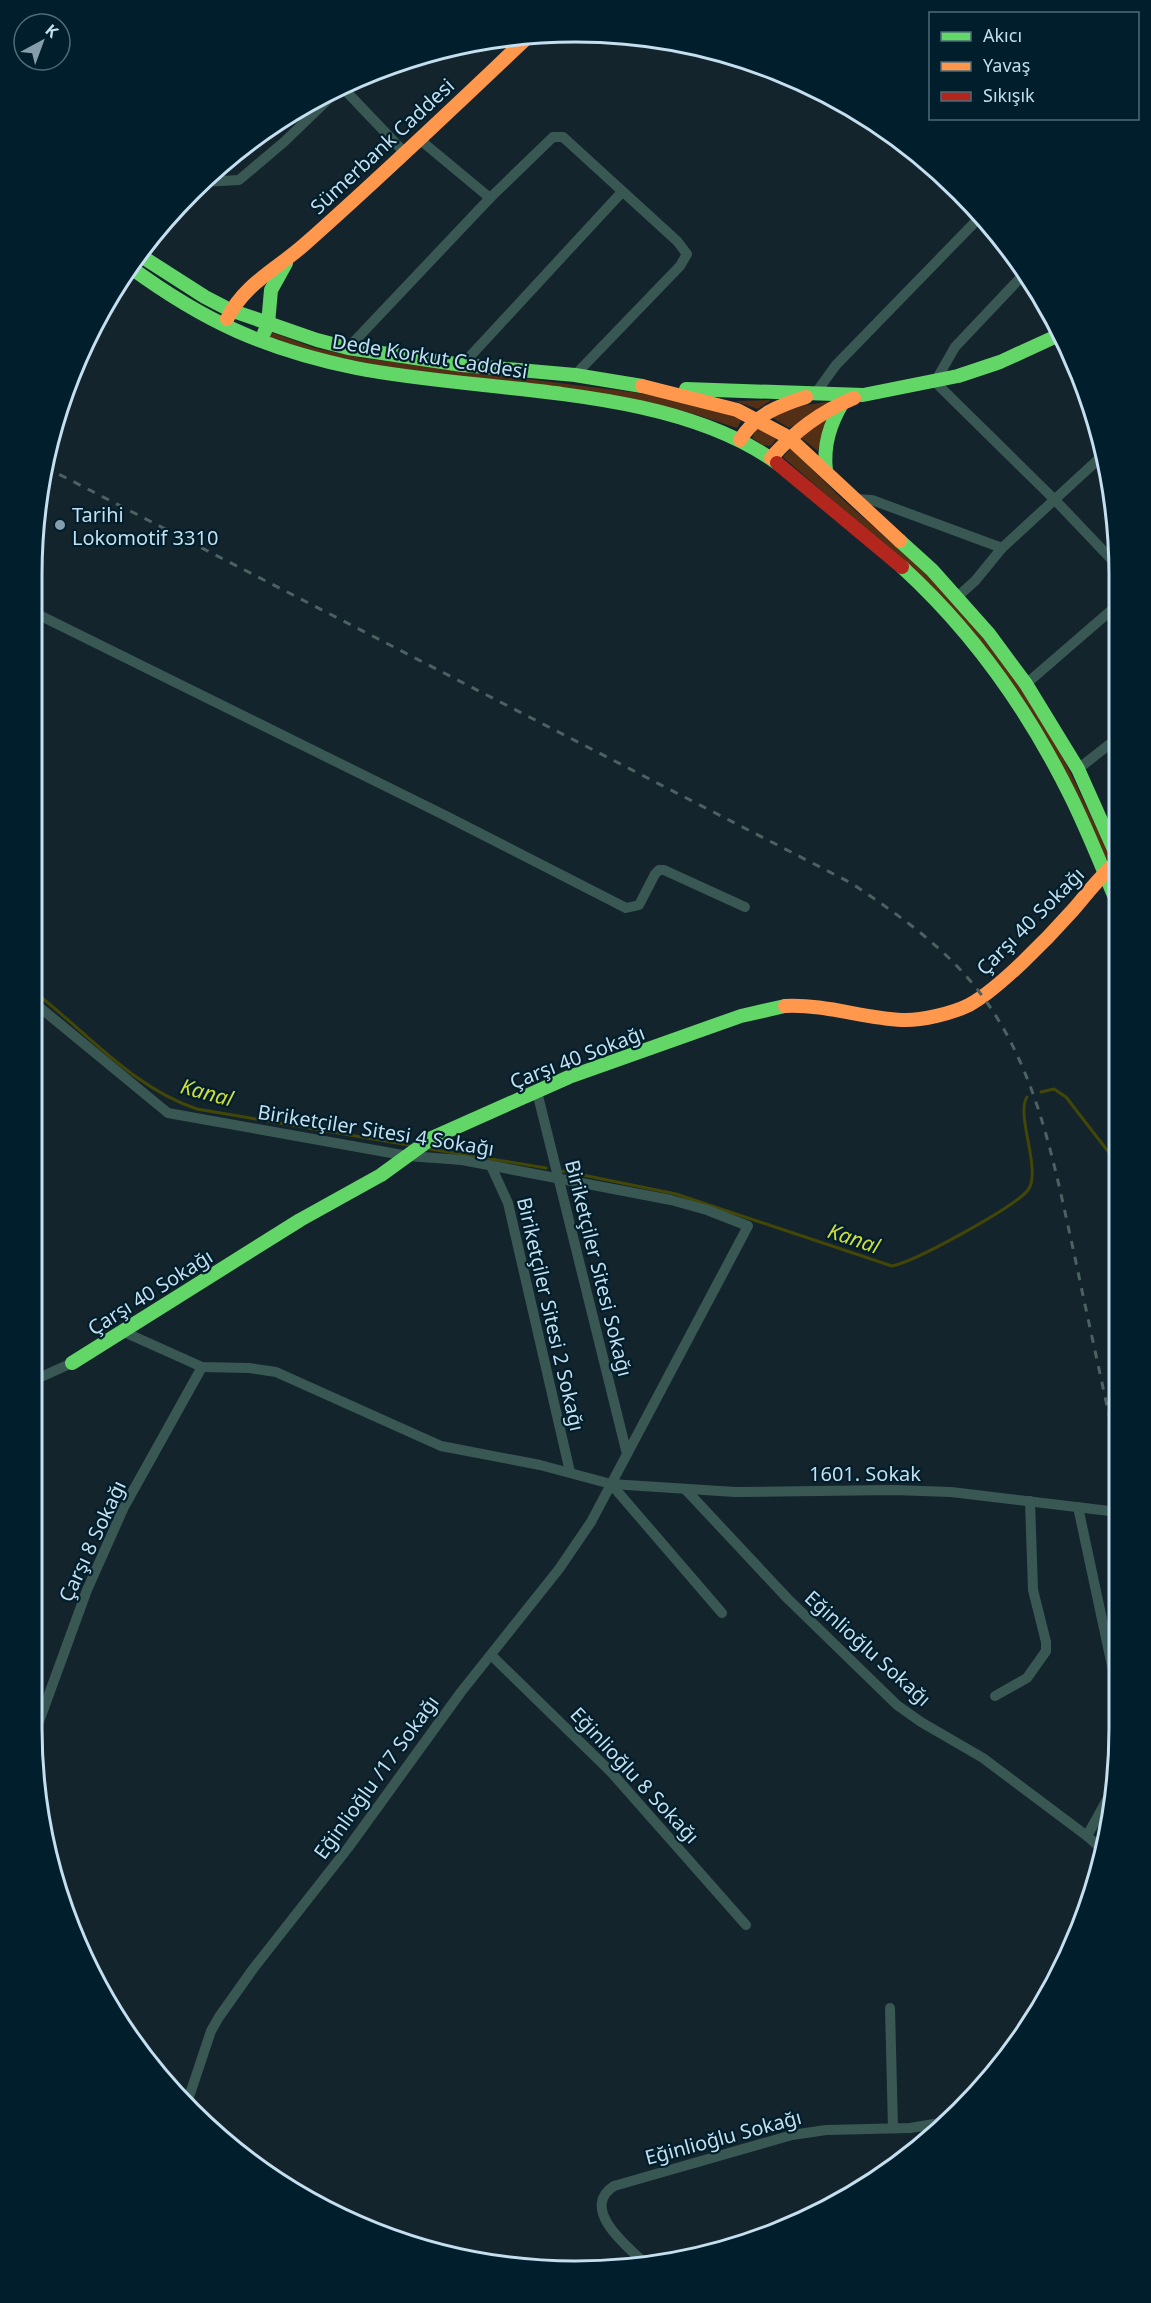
<svg xmlns="http://www.w3.org/2000/svg" width="1151" height="2303" viewBox="0 0 1151 2303" font-family="'Noto Sans',sans-serif">
	<style>
		.green { fill: #533015 }
		.lines { fill: none; stroke-linecap: round; stroke-linejoin: round }
		.stream { stroke: #424707; stroke-width: 3 }
		.street { stroke: #395854; stroke-width: 10 }
		.fast { stroke: #63d668; stroke-width: 14 }
		.slow { stroke: #ff974d; stroke-width: 14 }
		.jam { stroke: #b3261e; stroke-width: 14 }
		.rail { stroke: #4b6162; stroke-width: 3; stroke-dasharray: 8 8; stroke-linecap: butt }
		.poi-dot { fill: #869eab; stroke: #011e2c; stroke-width: 2 }
		.labels { text-anchor: middle; dominant-baseline: central; stroke-width: 4.5; stroke-linejoin: round; paint-order: stroke }
		.street-label { font-size: 20px; fill: #c4dfef; stroke: #011e2c }
		.poi-label { font-size: 20px; fill: #c4dfef; stroke: #011e2c; text-anchor: start }
		.water-label { font-size: 21px; font-style: italic; fill: #d0dd3b; stroke: #011e2c }
		.rim { fill: none; stroke: #c4dfef; stroke-width: 3 }
	</style>
	<rect width="100%" height="100%" fill="#14242c"/>
	<g class="green">
		<path d="M271,332L315,348L362,358L639,393L696,404L742,419L737,428L694,414L639,400L401,370L322,354L270,337Z"/>
		<path d="M771,400L758,409L735,401Z"/>
		<path d="M839,400L789,428L770,416L807,405Z"/>
		<path d="M824,418L826,421L818,451L801,438V434Z"/>
		<path d="M757,427L776,439L771,446L763,445L752,438Z"/>
		<path d="M791,448L840,497L928,575L963,613L1005,666L1024,692L1061,753L1111,858L1105,859L1073,787L916,573L783,457Z"/>
	</g>
	<g class="lines">
		<g class="stream">
			<path d="M32,990C86,1031 131,1087 197,1109L409,1145"/>
			<path d="M1041,1092L1054,1089L1066,1097L1117,1163"/>
			<path d="M430,1149L546,1168"/>
			<path d="M563,1171L676,1194L892,1266C914,1262 1015,1207 1028,1190C1030,1187 1032,1182 1032,1177C1035,1156 1017,1112 1027,1097"/>
		</g>
		<g class="street">
			<path d="M342,87L405,153"/>
			<path d="M419,139L490,198"/>
			<path d="M202,182L239,180L284,142L341,87"/>
			<path d="M1024,274L955,347L935,382L1055,500L1115,563"/>
			<path d="M348,348L490,198L553,137H563L677,241L687,254L680,266L575,375"/>
			<path d="M462,365L622,192"/>
			<path d="M815,394L836,365L980,217"/>
			<path d="M854,499L872,500L1002,548L1102,456"/>
			<path d="M957,597L975,581L1002,548"/>
			<path d="M33,612L442,814L626,908L639,905L655,874L659,870H664L745,907"/>
			<path d="M1026,684L1115,607"/>
			<path d="M1078,769L1115,740"/>
			<path d="M32,1001L168,1113L408,1156L462,1160L671,1200L707,1210L748,1226L591,1522L559,1569L461,1692L348,1848L253,1969L219,2017L211,2031L188,2100"/>
			<path d="M537,1092L627,1454"/>
			<path d="M491,1166L508,1203L570,1472"/>
			<path d="M124,1332L202,1367L249,1368L276,1372L441,1446L540,1465L611,1484L735,1492L893,1490L951,1492L1118,1512"/>
			<path d="M32,1381L72,1363"/>
			<path d="M611,1484L722,1613"/>
			<path d="M686,1490L787,1598L897,1705L921,1722L983,1758L1087,1836L1104,1851"/>
			<path d="M1078,1507L1118,1694"/>
			<path d="M491,1655L611,1772L746,1925"/>
			<path d="M995,1696L1027,1678L1046,1651V1642L1033,1590L1030,1501"/>
			<path d="M33,1738L87,1590L124,1507L202,1367"/>
			<path d="M1087,1836L1114,1787"/>
			<path d="M890,2008L893,2128"/>
			<path d="M648,2266C630,2249 578,2209 614,2186L792,2135L826,2130L910,2128L946,2122"/>
		</g>
		<g class="fast">
			<path d="M138,254L205,297L230,310L317,340L348,348L462,365L575,375L642,386"/>
			<path d="M130,267C205,322 265,349 356,368C486,394 668,384 777,463"/>
			<path d="M264,333L268,324L271,290L286,263"/>
			<path d="M686,389L863,395L958,376L1000,362L1059,335"/>
			<path d="M826,471C823,445 830,424 843,402"/>
			<path d="M900,541L932,570L989,634L1026,684L1078,769L1116,854"/>
			<path d="M902,567C972,631 1028,710 1070,795C1087,829 1101,865 1116,900"/>
			<path d="M72,1363L300,1220L381,1175L432,1138L569,1077L741,1016L785,1006"/>
		</g>
		<g class="slow">
			<path d="M227,319C244,284 277,269 305,244C382,176 456,105 530,35"/>
			<path d="M642,386L737,410L788,437L900,541"/>
			<path d="M740,440C756,414 778,406 806,397"/>
			<path d="M771,458C795,431 820,412 854,398"/>
			<path d="M785,1006C825,1004 863,1018 902,1020C921,1021 953,1013 969,1005C999,989 1049,937 1073,910C1087,894 1099,877 1116,863"/>
		</g>
		<path class="jam" d="M777,463L902,567"/>
		<path class="rail" d="M45,467L851,883C896,913 939,943 973,984C1036,1061 1053,1159 1074,1253C1088,1320 1103,1386 1117,1453"/>
	</g>
	<circle class="poi-dot" cx="60" cy="525" r="6"/>
	<g class="labels">
		<g class="street-label">
			<text transform="translate(382 146) rotate(-43)">Sümerbank Caddesi</text>
			<text transform="translate(430 356) rotate(9)">Dede Korkut Caddesi</text>
			<text transform="translate(1030 921) rotate(-45)">Çarşı 40 Sokağı</text>
			<text transform="translate(577 1057) rotate(-21)">Çarşı 40 Sokağı</text>
			<text transform="translate(376 1130) rotate(9)">Biriketçiler Sitesi 4 Sokağı</text>
			<text transform="translate(599 1268) rotate(76)">Biriketçiler Sitesi Sokağı</text>
			<text transform="translate(150 1292) rotate(-32)">Çarşı 40 Sokağı</text>
			<text transform="translate(551 1314) rotate(77)">Biriketçiler Sitesi 2 Sokağı</text>
			<text x="865" y="1473">1601. Sokak</text>
			<text transform="translate(92 1541) rotate(-65)">Çarşı 8 Sokağı</text>
			<text transform="translate(868 1648) rotate(42)">Eğinlioğlu Sokağı</text>
			<text transform="translate(635 1775) rotate(47)">Eğinlioğlu 8 Sokağı</text>
			<text transform="translate(376 1777) rotate(-54)">Eğinlioğlu /17 Sokağı</text>
			<text transform="translate(723 2137) rotate(-15)">Eğinlioğlu Sokağı</text>
		</g>
		<g class="poi-label">
			<text x="72" y="514">Tarihi<tspan x="72" dy="23">Lokomotif 3310</tspan></text>
		</g>
		<g class="water-label">
			<text transform="translate(207 1092) rotate(15)">Kanal</text>
			<text transform="translate(854 1238) rotate(19)">Kanal</text>
		</g>
	</g>
	<path d="M0 0H1151V2303H0ZM575 42H576A533 533 0 0 1 1109 575V1728A533 533 0 0 1 576 2261H575A533 533 0 0 1 42 1728V575A533 533 0 0 1 575 42Z" fill="#011e2c" fill-rule="evenodd"/>
	<path class="rim" d="M575 42H576A533 533 0 0 1 1109 575V1728A533 533 0 0 1 576 2261H575A533 533 0 0 1 42 1728V575A533 533 0 0 1 575 42Z"/>
	<rect x="929" y="12" width="210" height="108" fill="#011e2c" stroke="#4f6b7a" stroke-width="1.5"/>
	<rect x="941" y="32" width="30" height="9" fill="#63d668" stroke="#4f6b7a" stroke-width="1.5"/>
	<text x="983" y="42" font-size="18" fill="#c4dfef">Akıcı</text>
	<rect x="941" y="62" width="30" height="9" fill="#ff974d" stroke="#4f6b7a" stroke-width="1.5"/>
	<text x="983" y="72" font-size="18" fill="#c4dfef">Yavaş</text>
	<rect x="941" y="92" width="30" height="9" fill="#b3261e" stroke="#4f6b7a" stroke-width="1.5"/>
	<text x="983" y="102" font-size="18" fill="#c4dfef">Sıkışık</text>
	<g transform="translate(42 42) rotate(41)"><circle r="28" fill="#011e2c" stroke="#4f6b7a" stroke-width="1.5"/>
	<path d="M0-4.5L10 22L0 15L-10 22Z" fill="#869eab"/>
	<text y="-9" font-size="16" font-weight="bold" text-anchor="middle" fill="#c4dfef">K</text>
	</g>
</svg>
